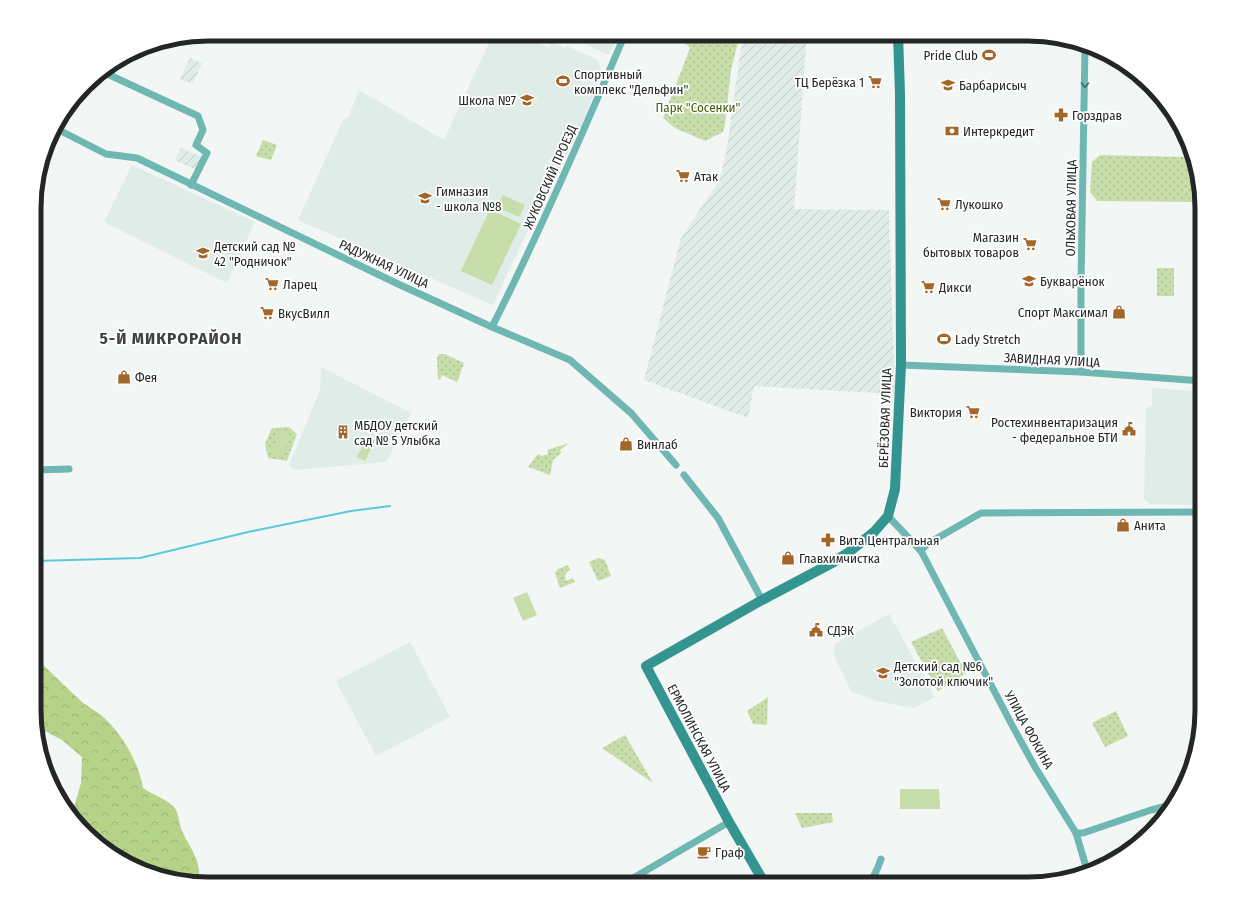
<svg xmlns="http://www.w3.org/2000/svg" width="1236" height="918" viewBox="0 0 1236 918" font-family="'Fira Sans Condensed',sans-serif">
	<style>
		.built { fill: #dfece7 }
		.industrial { fill: url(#industrial-furrows) }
		.forest { fill: url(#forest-crowns) }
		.park { fill: url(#park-dots) }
		.garden { fill: #c8deaa }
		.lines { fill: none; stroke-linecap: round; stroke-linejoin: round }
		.stream { stroke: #5dc8dd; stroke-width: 2 }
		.street { stroke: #6fb7b3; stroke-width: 7 }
		.secondary { stroke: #34948f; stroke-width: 10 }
		.oneway { stroke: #466765 }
		.labels { text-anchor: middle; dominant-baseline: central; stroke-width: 3.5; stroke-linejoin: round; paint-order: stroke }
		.poi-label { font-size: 13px; fill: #242625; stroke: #fff; text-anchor: start }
		.park-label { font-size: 13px; fill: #445d0e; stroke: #fff }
		.street-label { font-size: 13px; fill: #242625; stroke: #fff }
		.district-label { font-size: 17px; font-weight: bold; letter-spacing: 1px; fill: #3f4341; stroke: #fff }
		.rim { fill: none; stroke: #242625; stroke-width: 5 }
	</style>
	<defs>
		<pattern id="industrial-furrows" width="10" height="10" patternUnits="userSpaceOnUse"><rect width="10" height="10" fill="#dfece7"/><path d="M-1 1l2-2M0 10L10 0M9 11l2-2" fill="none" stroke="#bfcac6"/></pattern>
		<pattern id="forest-crowns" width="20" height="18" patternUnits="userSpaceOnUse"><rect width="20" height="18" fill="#b5d389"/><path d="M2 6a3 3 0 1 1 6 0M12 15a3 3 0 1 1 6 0" fill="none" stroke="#9cb576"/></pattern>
		<pattern id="park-dots" width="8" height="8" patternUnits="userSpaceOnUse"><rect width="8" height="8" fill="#c8deaa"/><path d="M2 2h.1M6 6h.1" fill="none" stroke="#acbe92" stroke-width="1.8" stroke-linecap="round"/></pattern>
	</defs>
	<rect width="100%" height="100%" fill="#f2f6f4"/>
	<g class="built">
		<path d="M493,34H520L549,48L552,42L565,48L567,46L598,60L602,73L581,127L576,129L573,136V141L558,174L553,177L493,305L298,220L343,120L348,118L359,90L444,140Z"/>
		<path d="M563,34H619L609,55Z"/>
		<path d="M132,165L255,222L227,283L104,222Z"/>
		<path d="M321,367L411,413L386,462L294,470L289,465L320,390Z"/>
		<path d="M1152,388L1202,392V505L1150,504L1144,499L1146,409L1152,405Z"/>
		<path d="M889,614L935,697L914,708L876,701L851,691L834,656L835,644Z"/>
		<path d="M410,642L450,717L376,756L336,681Z"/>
	</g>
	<g class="industrial">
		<path d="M743,34H807L794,209L889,210L895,394L754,386L748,418L644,380L681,238L720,179L727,147Z"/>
		<path d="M190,58L202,63L193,84L180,79Z"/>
		<path d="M181,148L202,157L196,170L175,160Z"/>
	</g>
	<path class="forest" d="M35,657C50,671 64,686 80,700C86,706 95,710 102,716C121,732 139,763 143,788C153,795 165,798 174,807C179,813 179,824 182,831C189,847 205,865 197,884L142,871L94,841L72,814L81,783L82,757L62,740L41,729L34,720Z"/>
	<g class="park">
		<path d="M675,34H740L731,70L725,125L723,132L705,141L675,128L663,118L690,48Z"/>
		<path d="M263,140L277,145L271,160L256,156Z"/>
		<path d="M1100,155L1190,157L1201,202L1097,201L1090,192L1092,162Z"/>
		<rect x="1157" y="268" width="17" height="28"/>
		<path d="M439,354H445L464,363L457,382L442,375L440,380L438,379L437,358Z"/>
		<path d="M289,427L297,434L287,461L268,458L265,444L272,428Z"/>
		<path d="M569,443L560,450L561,453L553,460L550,475L528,467L538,454L542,456L548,454L547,450Z"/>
		<path d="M598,558L605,560L611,576L598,581L589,562Z"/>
		<path d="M568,565L570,570L566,573L565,577L566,581L573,578L575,582L560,588L555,573L558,569Z"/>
		<path d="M942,628L966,673L938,691L911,642Z"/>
		<path d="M768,697L767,725L753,724L747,711Z"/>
		<path d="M1116,711L1128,736L1105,747L1092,723Z"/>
		<path d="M625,735L653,783L602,748Z"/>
		<path d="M795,813H832L833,822L802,828Z"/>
	</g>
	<g class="garden">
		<path d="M503,195L525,205L519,217L497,207Z"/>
		<path d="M490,209L521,224L492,285L461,271Z"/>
		<path d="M280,432L290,436L281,456L271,451Z"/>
		<path d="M367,437L375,441L365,461L357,457Z"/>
		<path d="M527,592L537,615L523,621L513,598Z"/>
		<path d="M900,789H939L940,809H900Z"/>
	</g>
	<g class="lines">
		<path class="stream" d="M35,561L140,558L248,532L351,511L390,506"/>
		<g class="street">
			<path d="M103,72L198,116L203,130L196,145L207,153L191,185"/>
			<path d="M56,124L59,130L106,154L137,158L398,284L492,327L570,360L631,413L676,465"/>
			<path d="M492,327C540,232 583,133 625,34"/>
			<path d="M901,365L1081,372L1202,381"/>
			<path d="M1081,372V284L1085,45"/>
			<path d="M35,470L69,469"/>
			<path d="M684,475L718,518L762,600"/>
			<path d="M888,516L921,551L1013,727L1035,767L1076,833L1087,870"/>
			<path d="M921,551L927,544L981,513L1202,512"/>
			<path d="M1076,833H1083L1151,810L1171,805"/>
			<path d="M623,884L729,822"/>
			<path d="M866,884C874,879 878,868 881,859"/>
		</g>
		<path class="secondary" d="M765,884L729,822L646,666L762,600L832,563L849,552L874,532L888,516L895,489L901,365L900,94L898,34"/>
	</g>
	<defs><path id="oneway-chevron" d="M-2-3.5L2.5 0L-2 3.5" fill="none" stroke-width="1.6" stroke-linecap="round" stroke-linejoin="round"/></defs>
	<use class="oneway" href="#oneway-chevron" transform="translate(1085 85) rotate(91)"/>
	<defs>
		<g id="stadium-bare" transform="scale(1.08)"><path d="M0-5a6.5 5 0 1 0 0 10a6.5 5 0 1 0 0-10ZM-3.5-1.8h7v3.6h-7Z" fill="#a26628" stroke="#fff" stroke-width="2.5" paint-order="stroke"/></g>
		<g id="supermarket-bare" transform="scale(1.08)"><path d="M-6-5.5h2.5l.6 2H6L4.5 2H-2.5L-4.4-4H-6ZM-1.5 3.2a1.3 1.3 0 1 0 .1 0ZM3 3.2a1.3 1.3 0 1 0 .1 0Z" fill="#a26628" stroke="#fff" stroke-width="2.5" paint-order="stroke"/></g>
		<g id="school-bare" transform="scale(1.08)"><path d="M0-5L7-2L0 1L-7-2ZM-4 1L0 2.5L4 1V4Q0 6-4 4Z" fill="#a26628" stroke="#fff" stroke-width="2.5" paint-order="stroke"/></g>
		<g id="pharmacy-bare" transform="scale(1.08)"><path d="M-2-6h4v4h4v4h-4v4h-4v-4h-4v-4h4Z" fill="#a26628" stroke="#fff" stroke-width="2.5" paint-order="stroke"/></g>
		<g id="bank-bare" transform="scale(1.08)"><path d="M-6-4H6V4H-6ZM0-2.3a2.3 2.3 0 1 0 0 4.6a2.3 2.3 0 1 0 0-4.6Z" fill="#a26628" stroke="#fff" stroke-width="2.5" paint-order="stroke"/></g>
		<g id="shop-bare" transform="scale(1.08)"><path d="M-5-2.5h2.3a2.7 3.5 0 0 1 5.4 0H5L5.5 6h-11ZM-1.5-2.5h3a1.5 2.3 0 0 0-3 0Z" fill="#a26628" stroke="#fff" stroke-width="2.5" paint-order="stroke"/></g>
		<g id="civic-bare" transform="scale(1.08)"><path d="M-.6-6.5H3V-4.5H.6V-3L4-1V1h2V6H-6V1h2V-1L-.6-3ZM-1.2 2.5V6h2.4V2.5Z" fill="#a26628" stroke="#fff" stroke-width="2.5" paint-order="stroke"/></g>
		<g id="building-bare" transform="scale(1.08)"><path d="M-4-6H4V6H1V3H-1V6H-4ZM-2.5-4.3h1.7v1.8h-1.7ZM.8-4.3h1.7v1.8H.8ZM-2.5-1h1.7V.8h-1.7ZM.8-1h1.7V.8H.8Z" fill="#a26628" stroke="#fff" stroke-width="2.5" paint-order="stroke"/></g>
		<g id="cafe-bare" transform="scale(1.08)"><path d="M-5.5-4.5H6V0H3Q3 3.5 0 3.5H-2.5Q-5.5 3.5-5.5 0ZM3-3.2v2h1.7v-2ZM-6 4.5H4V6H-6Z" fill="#a26628" stroke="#fff" stroke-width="2.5" paint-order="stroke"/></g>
	</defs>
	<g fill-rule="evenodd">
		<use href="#stadium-bare" x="989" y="55"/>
		<use href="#stadium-bare" x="563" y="81"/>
		<use href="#supermarket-bare" x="875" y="82"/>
		<use href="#school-bare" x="948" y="85"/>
		<use href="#school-bare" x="527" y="100"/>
		<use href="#pharmacy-bare" x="1061" y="115"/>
		<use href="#bank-bare" x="952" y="131"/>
		<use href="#supermarket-bare" x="683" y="176"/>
		<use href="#school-bare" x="425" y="198"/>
		<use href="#supermarket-bare" x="944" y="204"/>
		<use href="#supermarket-bare" x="1030" y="244"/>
		<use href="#school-bare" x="203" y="253"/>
		<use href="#school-bare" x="1029" y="281"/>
		<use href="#supermarket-bare" x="272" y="284"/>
		<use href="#supermarket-bare" x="928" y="287"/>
		<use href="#shop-bare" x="1119" y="312"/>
		<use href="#supermarket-bare" x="267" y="313"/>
		<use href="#stadium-bare" x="944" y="339"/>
		<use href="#shop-bare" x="124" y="377"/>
		<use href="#supermarket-bare" x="973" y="412"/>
		<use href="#civic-bare" x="1129" y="429"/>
		<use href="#building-bare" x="343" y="432"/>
		<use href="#shop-bare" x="626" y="444"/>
		<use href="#shop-bare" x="1123" y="525"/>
		<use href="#pharmacy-bare" x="828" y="540"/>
		<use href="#shop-bare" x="788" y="558"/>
		<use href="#civic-bare" x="816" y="630"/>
		<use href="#school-bare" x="883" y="673"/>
		<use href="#cafe-bare" x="704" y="852"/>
	</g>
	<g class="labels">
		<g class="poi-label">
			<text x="978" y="55" text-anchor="end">Pride Club</text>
			<text x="574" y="74">Спортивный<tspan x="574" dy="15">комплекс "Дельфин"</tspan></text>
			<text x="864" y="82" text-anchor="end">ТЦ Берёзка 1</text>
			<text x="959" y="85">Барбарисыч</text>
			<text x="516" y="100" text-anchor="end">Школа №7</text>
			<text x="1072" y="115">Горздрав</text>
			<text x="963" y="131">Интеркредит</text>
			<text x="694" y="176">Атак</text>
			<text x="436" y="191">Гимназия<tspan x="436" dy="15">- школа №8</tspan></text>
			<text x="955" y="204">Лукошко</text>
			<text x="1019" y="237" text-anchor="end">Магазин<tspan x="1019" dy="15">бытовых товаров</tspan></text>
			<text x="214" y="246">Детский сад №<tspan x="214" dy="15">42 "Родничок"</tspan></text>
			<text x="1040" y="281">Букварёнок</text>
			<text x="283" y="284">Ларец</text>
			<text x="939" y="287">Дикси</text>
			<text x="1108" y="312" text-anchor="end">Спорт Максимал</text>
			<text x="278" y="313">ВкусВилл</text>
			<text x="955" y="339">Lady Stretch</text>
			<text x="135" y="377">Фея</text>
			<text x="962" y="412" text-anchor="end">Виктория</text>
			<text x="1118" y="422" text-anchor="end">Ростехинвентаризация<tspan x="1118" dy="15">- федеральное БТИ</tspan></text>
			<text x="354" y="425">МБДОУ детский<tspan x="354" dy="15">сад № 5 Улыбка</tspan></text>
			<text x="637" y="444">Винлаб</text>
			<text x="1134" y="525">Анита</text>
			<text x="839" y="540">Вита Центральная</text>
			<text x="799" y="558">Главхимчистка</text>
			<text x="827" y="630">СДЭК</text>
			<text x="894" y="666">Детский сад №6<tspan x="894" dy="15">"Золотой ключик"</tspan></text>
			<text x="715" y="852">Граф</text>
		</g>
		<g class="park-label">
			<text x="698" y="107">Парк "Сосенки"</text>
		</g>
		<g class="street-label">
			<text transform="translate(550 177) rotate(-66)">ЖУКОВСКИЙ ПРОЕЗД</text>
			<text transform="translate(1071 208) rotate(-89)">ОЛЬХОВАЯ УЛИЦА</text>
			<text transform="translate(384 264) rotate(25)">РАДУЖНАЯ УЛИЦА</text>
			<text transform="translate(1052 360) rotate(3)">ЗАВИДНАЯ УЛИЦА</text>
			<text transform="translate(885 418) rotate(-88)">БЕРЁЗОВАЯ УЛИЦА</text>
			<text transform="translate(1029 730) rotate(61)">УЛИЦА ФОКИНА</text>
			<text transform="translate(699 738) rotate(62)">ЕРМОЛИНСКАЯ УЛИЦА</text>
		</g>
		<g class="district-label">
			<text x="171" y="338">5-Й МИКРОРАЙОН</text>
		</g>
	</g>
	<path d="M0 0H1236V918H0ZM208 41H1028A167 167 0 0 1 1195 208V710A167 167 0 0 1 1028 877H208A167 167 0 0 1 41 710V208A167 167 0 0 1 208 41Z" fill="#fff" fill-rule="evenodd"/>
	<path class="rim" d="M208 41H1028A167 167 0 0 1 1195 208V710A167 167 0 0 1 1028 877H208A167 167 0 0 1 41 710V208A167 167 0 0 1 208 41Z"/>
</svg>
